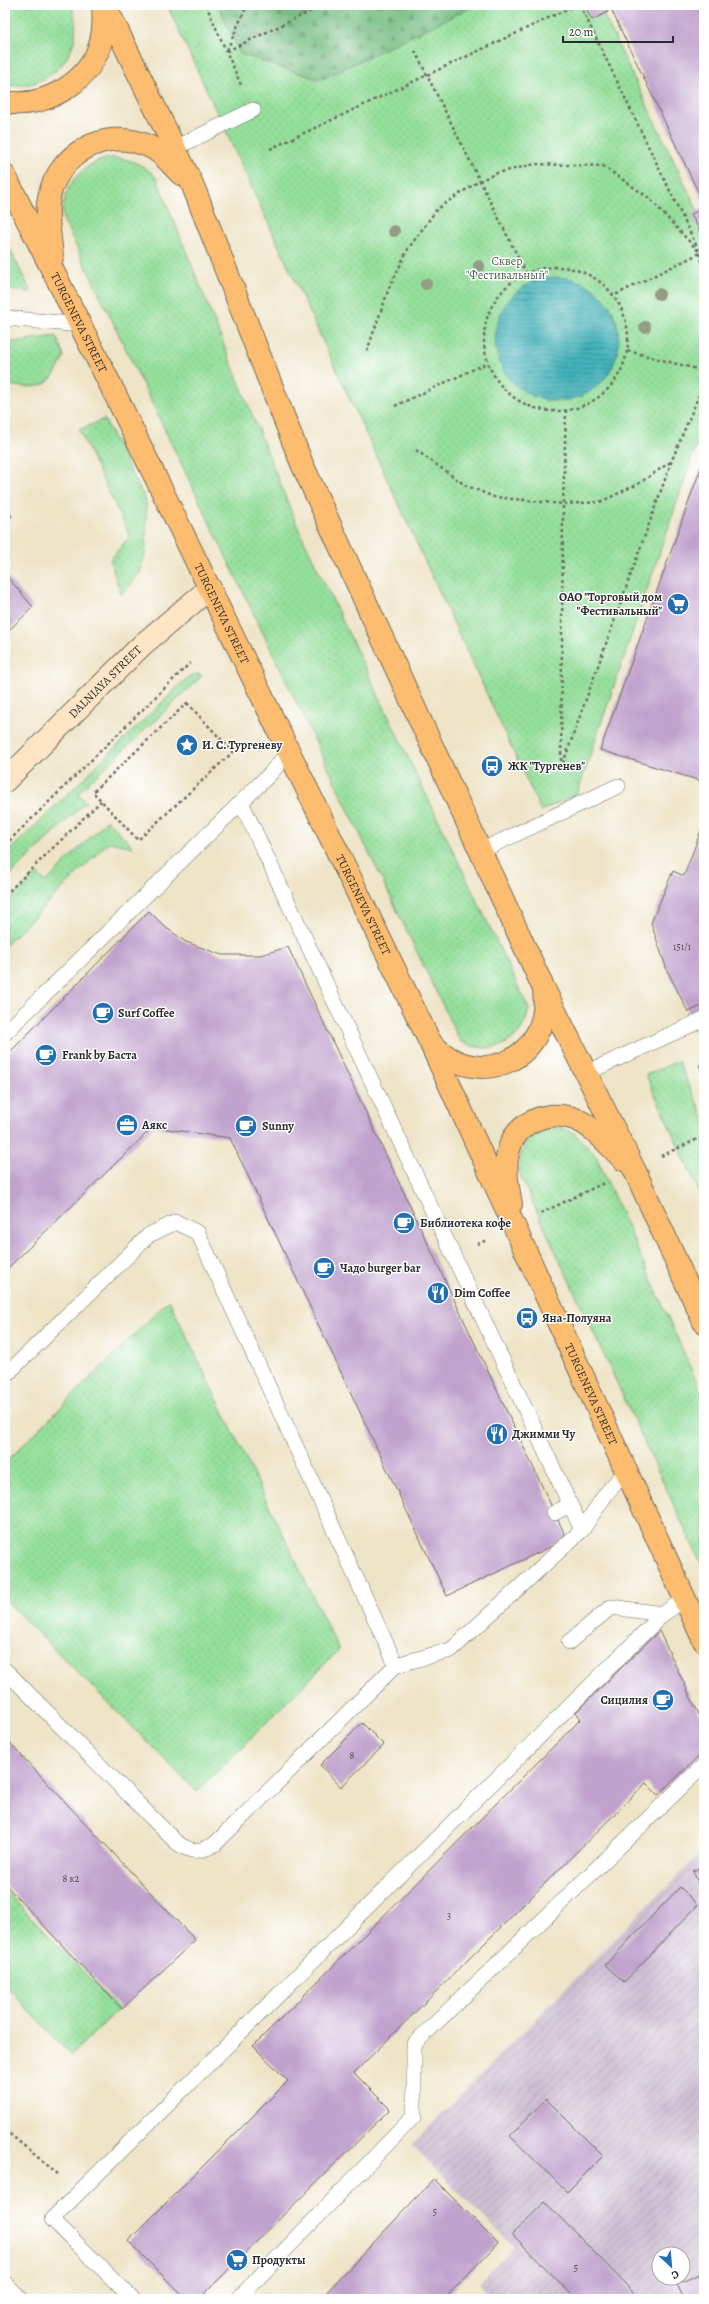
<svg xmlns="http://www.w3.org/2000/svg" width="709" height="2304" viewBox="0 0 709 2304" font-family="Alegreya,serif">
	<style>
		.industrial { fill: url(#industrial-furrows); fill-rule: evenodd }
		.green { fill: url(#green-dots); stroke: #608563 }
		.forest { fill: url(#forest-firs); stroke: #517457 }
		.water { fill: url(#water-rules); stroke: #376f72 }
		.building { fill: #c0a2cd }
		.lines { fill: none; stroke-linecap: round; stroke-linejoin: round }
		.lane-casing { stroke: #6f6c62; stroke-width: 16 }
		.secondary-casing { stroke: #6f6c62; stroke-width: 24 }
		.primary-casing { stroke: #6f6c62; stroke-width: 24 }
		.path { stroke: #6f6c62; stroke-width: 2.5; stroke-dasharray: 3 3; stroke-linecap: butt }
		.lane { stroke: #fff; stroke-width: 15 }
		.secondary { stroke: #fee5c5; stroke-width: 22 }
		.primary { stroke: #fcbd6f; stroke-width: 22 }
		.tree { fill: #949c84 }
		.labels { text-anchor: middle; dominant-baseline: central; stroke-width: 3; stroke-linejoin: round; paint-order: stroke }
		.number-label { font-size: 10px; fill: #504954 }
		.park-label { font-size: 12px; fill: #4a614d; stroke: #fff }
		.street-label { font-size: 12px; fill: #2b2b2b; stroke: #fff }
		.poi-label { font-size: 12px; font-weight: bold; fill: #2b2b2b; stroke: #fff; text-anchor: start }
	</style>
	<defs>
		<pattern id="industrial-furrows" width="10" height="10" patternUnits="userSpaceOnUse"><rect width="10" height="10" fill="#cdbed2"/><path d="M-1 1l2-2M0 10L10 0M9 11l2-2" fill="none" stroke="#b0a3b4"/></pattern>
		<pattern id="green-dots" width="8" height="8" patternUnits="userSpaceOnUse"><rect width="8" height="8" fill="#94df9b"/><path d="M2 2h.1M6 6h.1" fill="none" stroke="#80c086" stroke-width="1.8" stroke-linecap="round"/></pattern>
		<pattern id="forest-firs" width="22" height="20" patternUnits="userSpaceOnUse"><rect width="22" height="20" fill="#77be83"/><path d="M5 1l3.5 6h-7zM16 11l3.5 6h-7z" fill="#629b6b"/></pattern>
		<pattern id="water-rules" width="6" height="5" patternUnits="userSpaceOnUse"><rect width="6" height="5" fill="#43b3ba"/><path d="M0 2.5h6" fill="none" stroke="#389297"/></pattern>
	</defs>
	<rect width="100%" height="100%" fill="#fff"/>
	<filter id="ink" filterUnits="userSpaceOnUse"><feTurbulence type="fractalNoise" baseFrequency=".025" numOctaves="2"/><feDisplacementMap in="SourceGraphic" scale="8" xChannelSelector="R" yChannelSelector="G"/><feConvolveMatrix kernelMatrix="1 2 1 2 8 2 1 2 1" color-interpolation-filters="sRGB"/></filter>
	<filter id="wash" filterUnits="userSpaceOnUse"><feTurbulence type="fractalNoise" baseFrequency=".012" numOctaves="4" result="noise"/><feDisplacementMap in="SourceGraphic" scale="16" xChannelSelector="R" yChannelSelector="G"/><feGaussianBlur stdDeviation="0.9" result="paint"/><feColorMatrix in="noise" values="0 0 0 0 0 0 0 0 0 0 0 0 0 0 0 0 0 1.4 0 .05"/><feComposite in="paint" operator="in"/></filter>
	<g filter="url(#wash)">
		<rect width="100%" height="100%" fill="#eee4c7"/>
		<path class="industrial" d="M704,1849V2299H494L478,2283L514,2247L411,2145ZM659,2254H683V2278H659Z"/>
		<g class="green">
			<path d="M5,5H71C89,49 51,92 5,85Z"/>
			<path d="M167,5H599L704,224V423L577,794L541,811Z"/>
			<path d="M109,158C129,158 142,163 156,177L298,528L529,1009C522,1045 491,1057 460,1041L63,219C61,188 79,165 109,158Z"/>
			<path d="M5,239L31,292L5,290Z"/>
			<path d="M56,336L64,356C50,389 42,389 7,385L5,382V343Z"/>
			<path d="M104,419L146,501V549L140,573L121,595L110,560L130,536L79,430Z"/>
			<path d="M198,674L202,676L78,793L86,802L5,880V855L189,676Z"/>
			<path d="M107,820L133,847L109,842L5,946V905L37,873L46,882Z"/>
			<path d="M678,1061L704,1118V1202L646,1075Z"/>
			<path d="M560,1128L573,1132L596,1156L704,1398V1570L519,1173C517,1143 531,1129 560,1128Z"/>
			<path d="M169,1300L339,1650L197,1792L5,1600V1463Z"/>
			<path d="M5,1890L119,2009L71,2055L5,1985Z"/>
		</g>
		<path class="forest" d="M218,5H476L320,80L240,54Z"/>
		<circle class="water" cx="557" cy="339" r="62"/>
		<g id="blocks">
			<g class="building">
				<path d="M584,5H605L608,12L592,20Z"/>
				<path d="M609,5H704V199L702,200Z"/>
				<path d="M704,208V239L691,214Z"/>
				<path d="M704,459V782L600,750Z"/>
				<path d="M5,574L33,607L5,634Z"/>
				<path d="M704,822V1005L688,1012L667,970L651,923L673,871L684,876Z"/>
				<path d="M149,911L165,927L186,942L222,955H260L288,947L567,1539L447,1596L230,1138L153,1127L5,1271V1057Z"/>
				<path d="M704,1062V1076L699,1065Z"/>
				<path d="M659,1631L704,1725V1751L658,1795L646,1783L354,2073L390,2109L199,2299H186L128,2241L288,2081L253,2046L581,1719L576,1712Z"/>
				<path d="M362,1723L384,1745L341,1787L320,1765Z"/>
				<path d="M5,1738L195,1940L122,2009L5,1884Z"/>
				<path d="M704,1866V1897L693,1871Z"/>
				<path d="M680,1887L698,1905L624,1982L605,1965Z"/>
				<path d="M546,2099L603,2156L567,2192L510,2136Z"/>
				<path d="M434,2179L498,2243L444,2299H320Z"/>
				<path d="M545,2202L640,2299H576L512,2234Z"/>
				<path d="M704,2272V2299H684L677,2284Z"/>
			</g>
		</g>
	</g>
	<g filter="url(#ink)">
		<use href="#blocks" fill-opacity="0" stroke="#6f6c62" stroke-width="1"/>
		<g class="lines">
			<g class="lane-casing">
				<g id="lane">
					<path d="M175,148L253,110"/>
					<path d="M5,318L81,325"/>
					<path d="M241,802L582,1530"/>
					<path d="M480,851L618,786"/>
					<path d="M5,1033L270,774L289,752"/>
					<path d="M586,1073L704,1019"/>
					<path d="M5,1376L149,1235L176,1222L198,1233L396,1665"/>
					<path d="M554,1513L570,1505"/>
					<path d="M569,1642L611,1607L663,1614"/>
					<path d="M5,1670L176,1842C191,1853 199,1853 215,1844L396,1665L451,1650L582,1530L606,1494L626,1471"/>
					<path d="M5,2283L21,2299"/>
					<path d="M133,2299L52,2219L663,1614L685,1599"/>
					<path d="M238,2299L414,2116V2044L704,1765"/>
				</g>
			</g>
			<g class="secondary-casing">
				<g id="secondary">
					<path id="s1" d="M5,781L142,645L210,588"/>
				</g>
			</g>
			<g class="primary-casing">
				<g id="primary">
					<path d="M105,5L193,186L302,464L544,989L634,1169L704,1322"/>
					<path d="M5,102C44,109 88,83 100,45C104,32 104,19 103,5"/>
					<path id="s2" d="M5,176L114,392L429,1040L704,1641"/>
					<path d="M52,258C51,239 45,216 49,197C59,153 104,128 146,145C160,150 170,163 181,174"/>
					<path d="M432,1044C479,1093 552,1058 544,991"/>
					<path d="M511,1204C508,1187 504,1169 508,1153C514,1122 548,1109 575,1119C594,1126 610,1147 624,1160"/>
				</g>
			</g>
			<g class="path">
				<path d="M206,5L241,85"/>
				<path d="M580,5L700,253L615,295"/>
				<path d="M227,50L247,5"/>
				<path d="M227,51L324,5"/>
				<path d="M415,51L526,273"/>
				<path d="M270,149L576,5"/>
				<circle cx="556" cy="339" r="72"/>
				<path d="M367,351L389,288L408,249L437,209L479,181L497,173L535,164L603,166L649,198L700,253L704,271"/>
				<path d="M628,351L704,371"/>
				<path d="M395,406L487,363"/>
				<path d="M416,450L465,485L494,497L563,504L600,502L638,484L672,461"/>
				<path d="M5,521L13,514"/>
				<path d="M187,703L233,752L138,840L93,792Z"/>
				<path d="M561,767L563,504L566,411"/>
				<path d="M561,769L672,460L704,383"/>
				<path d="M5,845L190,663"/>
				<path d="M5,895L101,801"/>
				<path d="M661,1156L704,1136"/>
				<path d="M541,1213L604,1183"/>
				<path d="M477,1244L487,1240"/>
				<path d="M5,2130L58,2174"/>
			</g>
			<use href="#lane" class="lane"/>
			<use href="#secondary" class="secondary"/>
			<use href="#primary" class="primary"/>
		</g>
		<g class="tree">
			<circle cx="394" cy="231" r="6"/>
			<circle cx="479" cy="266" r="6"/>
			<circle cx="426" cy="284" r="6"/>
			<circle cx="659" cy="294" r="6"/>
			<circle cx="645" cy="327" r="6"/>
		</g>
	</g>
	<defs>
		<g id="supermarket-disc" transform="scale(1.15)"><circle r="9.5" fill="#1f6fb2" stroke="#fff"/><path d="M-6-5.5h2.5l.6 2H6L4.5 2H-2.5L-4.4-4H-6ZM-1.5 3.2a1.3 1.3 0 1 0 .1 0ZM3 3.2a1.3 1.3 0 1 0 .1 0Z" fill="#fff"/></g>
		<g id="sight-disc" transform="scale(1.15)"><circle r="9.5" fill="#1f6fb2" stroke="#fff"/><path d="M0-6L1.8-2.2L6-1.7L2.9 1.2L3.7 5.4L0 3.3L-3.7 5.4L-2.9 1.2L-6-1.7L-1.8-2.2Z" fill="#fff"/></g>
		<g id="bus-disc" transform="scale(1.15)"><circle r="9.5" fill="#1f6fb2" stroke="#fff"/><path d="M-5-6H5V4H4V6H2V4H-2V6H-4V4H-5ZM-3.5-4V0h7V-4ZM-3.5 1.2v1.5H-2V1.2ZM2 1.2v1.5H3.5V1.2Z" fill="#fff"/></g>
		<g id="cafe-disc" transform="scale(1.15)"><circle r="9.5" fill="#1f6fb2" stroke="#fff"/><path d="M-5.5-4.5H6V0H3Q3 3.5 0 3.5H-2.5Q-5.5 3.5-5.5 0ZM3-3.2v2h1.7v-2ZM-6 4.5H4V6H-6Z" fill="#fff"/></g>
		<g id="office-disc" transform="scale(1.15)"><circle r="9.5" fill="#1f6fb2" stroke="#fff"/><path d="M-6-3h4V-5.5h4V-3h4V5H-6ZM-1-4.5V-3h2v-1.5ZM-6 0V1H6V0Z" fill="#fff"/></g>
		<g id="restaurant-disc" transform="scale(1.15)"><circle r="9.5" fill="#1f6fb2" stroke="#fff"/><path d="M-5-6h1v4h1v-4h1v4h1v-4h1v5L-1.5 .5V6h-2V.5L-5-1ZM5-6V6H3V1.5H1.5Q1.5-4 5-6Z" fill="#fff"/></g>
	</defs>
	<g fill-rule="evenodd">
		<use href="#supermarket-disc" x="678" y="604"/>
		<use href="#sight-disc" x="187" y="745"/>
		<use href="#bus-disc" x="492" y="766"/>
		<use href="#cafe-disc" x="103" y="1013"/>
		<use href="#cafe-disc" x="46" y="1055"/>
		<use href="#office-disc" x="127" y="1125"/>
		<use href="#cafe-disc" x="246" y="1126"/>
		<use href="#cafe-disc" x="404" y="1223"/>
		<use href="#cafe-disc" x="324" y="1268"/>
		<use href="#restaurant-disc" x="438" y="1293"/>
		<use href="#bus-disc" x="527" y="1318"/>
		<use href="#restaurant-disc" x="497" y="1434"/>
		<use href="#cafe-disc" x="663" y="1700"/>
		<use href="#supermarket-disc" x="237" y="2260"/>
	</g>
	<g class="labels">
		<g class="number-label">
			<text x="682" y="946">151/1</text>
			<text x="352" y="1755">8</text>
			<text x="71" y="1878">8 к2</text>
			<text x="449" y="1915">3</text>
			<text x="435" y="2211">5</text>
			<text x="576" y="2267">5</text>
		</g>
		<g class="park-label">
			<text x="507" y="261">Сквер<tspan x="507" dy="14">"Фестивальный"</tspan></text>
		</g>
		<g class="street-label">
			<text stroke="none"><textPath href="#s2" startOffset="164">TURGENEVA STREET</textPath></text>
			<text stroke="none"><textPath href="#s2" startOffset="488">TURGENEVA STREET</textPath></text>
			<text stroke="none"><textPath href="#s1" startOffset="141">DALNIAYA STREET</textPath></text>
			<text stroke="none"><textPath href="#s2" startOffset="812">TURGENEVA STREET</textPath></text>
			<text stroke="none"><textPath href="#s2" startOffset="1352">TURGENEVA STREET</textPath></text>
		</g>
		<g class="poi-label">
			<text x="662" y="597" text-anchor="end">ОАО "Торговый дом<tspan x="662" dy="14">"Фестивальный"</tspan></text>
			<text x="202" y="745">И. С. Тургеневу</text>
			<text x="508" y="766">ЖК "Тургенев"</text>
			<text x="118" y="1013">Surf Coffee</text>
			<text x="62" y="1055">Frank by Баста</text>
			<text x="142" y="1125">Аякс</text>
			<text x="262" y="1126">Sunny</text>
			<text x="420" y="1223">Библиотека кофе</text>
			<text x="340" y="1268">Чадо burger bar</text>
			<text x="454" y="1293">Dim Coffee</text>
			<text x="542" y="1318">Яна-Полуяна</text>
			<text x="512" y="1434">Джимми Чу</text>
			<text x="648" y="1700" text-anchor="end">Сицилия</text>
			<text x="252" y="2260">Продукты</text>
		</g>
	</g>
	<rect width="709" height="2304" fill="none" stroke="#fff" stroke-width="20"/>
	<g transform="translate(671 2266) rotate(154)"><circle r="19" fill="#ffffff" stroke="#aaaaaa"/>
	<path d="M0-3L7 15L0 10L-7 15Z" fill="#1f6fb2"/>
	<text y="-6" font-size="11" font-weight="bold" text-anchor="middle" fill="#2b2b2b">С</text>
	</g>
	<path d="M563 36v6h110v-6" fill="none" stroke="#2b2b2b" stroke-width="2"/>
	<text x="569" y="36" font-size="12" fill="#2b2b2b" stroke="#ffffff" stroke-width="3" paint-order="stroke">20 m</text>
</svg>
